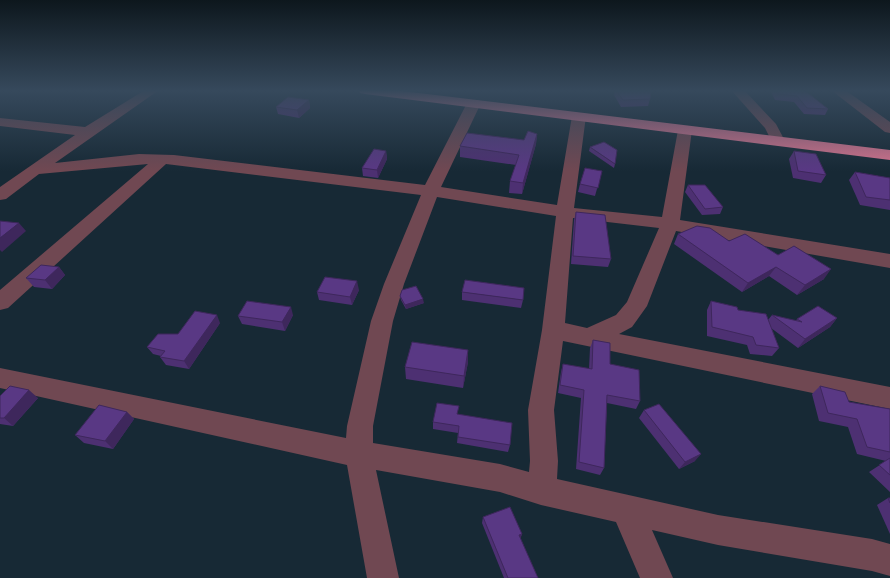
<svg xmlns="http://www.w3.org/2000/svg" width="890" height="578" viewBox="0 0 890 578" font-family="'Titillium Web',sans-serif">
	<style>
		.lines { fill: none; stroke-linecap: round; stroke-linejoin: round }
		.minor { fill: #704852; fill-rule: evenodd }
		.highway { fill: #d4738e; fill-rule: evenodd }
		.wall { fill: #4d3072 }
		.shaded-wall { fill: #3e275c }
		.building { fill: #593884; stroke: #3e275c }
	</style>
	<rect width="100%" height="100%" fill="#172935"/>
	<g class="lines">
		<g class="minor">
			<path d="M145,90H159L55,163L139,154L174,155L425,185L467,103L469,100H479L481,103L441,187L557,205L572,116L574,113H584L586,116L574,208L662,217L678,130L680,127H690L692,130L680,220L890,254V268L676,231L647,306L632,327L619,334L890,387V409L563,341L554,410L558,461L557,479L718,515L872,539L890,544V576L872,571L718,545L652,530L673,578H640L616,522L541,505L500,492L376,470L399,578H367L347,465L0,388V368L346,438L347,426L371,321L384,284L421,195L166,164L8,308L0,310V290L148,164L39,174L6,199L0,200V187L75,135L0,126V118L85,127ZM437,197L556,216L542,330L528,410L530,461L529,472L500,464L373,443V426L393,321L404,284ZM573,218L659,228L627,302L616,315L587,328L565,323Z"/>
			<path d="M731,90H744L776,124L785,141L783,144H773L765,128Z"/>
			<path d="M831,90H845L890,122V133L885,132Z"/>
		</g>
		<path class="highway" d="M358,90H394L890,150V160L365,94L360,93Z"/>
	</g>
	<g class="wall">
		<path d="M615,90H651L650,99L648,106L621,107L614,95Z"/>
		<path d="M770,90H804L828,109L825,115L804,114L794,102L775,100Z"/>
		<path d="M309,100L310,108L299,118L278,114L276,107Z"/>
		<path d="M537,134L536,144L522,194L509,193L510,181L516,165L460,157V146L524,140Z"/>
		<path d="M590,147L615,164L614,168L589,151Z"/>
		<path d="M386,151L387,159L378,178L363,176L362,168Z"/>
		<path d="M794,151L826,175L821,183L793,178L789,159Z"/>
		<path d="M602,171L595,196L578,192L580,184Z"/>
		<path d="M855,172L890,178V210L860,205L849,180Z"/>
		<path d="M688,185L723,207L720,214L702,215L685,192Z"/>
		<path d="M576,212L611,259L608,267L571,264L574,220Z"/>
		<path d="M678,234L729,241L778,255L824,279L797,295L769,276L742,292L674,244Z"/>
		<path d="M59,267L65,275L52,289L34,287L26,278Z"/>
		<path d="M359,290L352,305L319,300L317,292Z"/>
		<path d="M462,292L523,300L521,308L462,300Z"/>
		<path d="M400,296L424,303L406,309L401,300Z"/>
		<path d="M711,301L768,320L772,315L796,321L797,319L837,318L830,327L798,348L771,328L779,348L772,356L750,354L747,345L707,336V310Z"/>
		<path d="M293,315L285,331L242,324L238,316Z"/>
		<path d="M220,323L189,369L166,365L160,357L161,356L153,354L147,347Z"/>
		<path d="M593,340L610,364L640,401L636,409L607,403L604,468L600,475L576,469L581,398L558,393L561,372L563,364L589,369L590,348Z"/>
		<path d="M468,350V362L463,388L406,379L405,367Z"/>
		<path d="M820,386L849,402L890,409V492L869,472L886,461L857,454L848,427L819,421L812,394Z"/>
		<path d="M0,396L38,398L13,426L0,424Z"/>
		<path d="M644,410L695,461L679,469L639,418Z"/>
		<path d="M127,412L134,419L113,449L84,443L75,435Z"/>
		<path d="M458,414L510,445L508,452L457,443L458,433L433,429V422Z"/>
		<path d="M888,498H890V534L877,505Z"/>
		<path d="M483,517L522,534L520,539L538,578H504L482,523Z"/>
	</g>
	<g class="shaded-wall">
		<path d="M309,100L310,108L299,118L297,110Z"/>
		<path d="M537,134L536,144L522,194L523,183Z"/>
		<path d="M386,151L387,159L378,178L377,170Z"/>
		<path d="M19,223L26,231L2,252L0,250V238Z"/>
		<path d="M59,267L65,275L52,289L45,280Z"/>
		<path d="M776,267L769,276L742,292L748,283Z"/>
		<path d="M831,269L824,279L797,295L805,285Z"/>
		<path d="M357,281L359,290L352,305L350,297Z"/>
		<path d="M423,299L424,303L406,309L405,305Z"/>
		<path d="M291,307L293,315L285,331L282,322Z"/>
		<path d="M217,315L220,323L189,369L184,361Z"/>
		<path d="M837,318L830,327L798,348L805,339Z"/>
		<path d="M468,350V362L463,388L464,376Z"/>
		<path d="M29,390L38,398L13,426L4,418Z"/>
		<path d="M127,412L134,419L113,449L105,441Z"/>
		<path d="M701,454L695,461L679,469L685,462Z"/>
		<path d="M522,534L520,540L519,535Z"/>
	</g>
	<g class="building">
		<path d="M616,90H651L650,99L623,100Z"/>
		<path d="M775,90H804L828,109L807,108L797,96L778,94Z"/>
		<path d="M288,97L309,100L297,110L276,107Z"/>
		<path d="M528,131L537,134L523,183L510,181L519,155L460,146L467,133L524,140Z"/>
		<path d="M604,142L617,150L615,164L590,147Z"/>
		<path d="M374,149L386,151L377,170L362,168Z"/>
		<path d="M794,151L816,154L826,175L798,171Z"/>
		<path d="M585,168L602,171L598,188L580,184Z"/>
		<path d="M855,172L890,178V200L866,197Z"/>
		<path d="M688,185H705L723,207L705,209Z"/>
		<path d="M576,212L605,215L611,259L573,256Z"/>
		<path d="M0,221L19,223L0,238Z"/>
		<path d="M697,226L710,228L729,241L745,234L778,255L794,246L831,269L805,285L776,267L748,283L678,234Z"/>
		<path d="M41,265L59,267L45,280L26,278Z"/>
		<path d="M325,277L357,281L350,297L317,292Z"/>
		<path d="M465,280L524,288L523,300L462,292Z"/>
		<path d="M416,286L423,299L405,305L400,296L402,290Z"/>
		<path d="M247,301L291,307L282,322L238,316Z"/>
		<path d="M711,301L737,307L738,310L766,314L779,348L756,345L753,337L712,327Z"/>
		<path d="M818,306L837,318L805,339L772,315L802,322L797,319Z"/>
		<path d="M195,311L217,315L184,361L160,357L165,351L147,347L158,334H178Z"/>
		<path d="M593,340L610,343V364L639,370L640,401L607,395L604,468L579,462L584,390L560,385L563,364L592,369Z"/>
		<path d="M412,342L468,350L464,376L405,367Z"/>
		<path d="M10,386L29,390L4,418H0V396Z"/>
		<path d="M820,386L845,392L849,402L890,409V452L867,447L857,419L828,413Z"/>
		<path d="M437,403L459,406L457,414L512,423L510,445L458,437L459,426L433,422Z"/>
		<path d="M659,404L701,454L685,462L644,410Z"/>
		<path d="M99,405L127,412L105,441L75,435Z"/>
		<path d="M890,458V475L879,465Z"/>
		<path d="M888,498H890V503Z"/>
		<path d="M510,507L522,534L519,535L538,578H508L483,517Z"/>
	</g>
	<linearGradient id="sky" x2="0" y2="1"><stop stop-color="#0d171d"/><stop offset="0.53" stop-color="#36495c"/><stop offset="1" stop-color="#36495c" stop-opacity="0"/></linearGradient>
	<rect width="890" height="171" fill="url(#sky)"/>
</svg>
